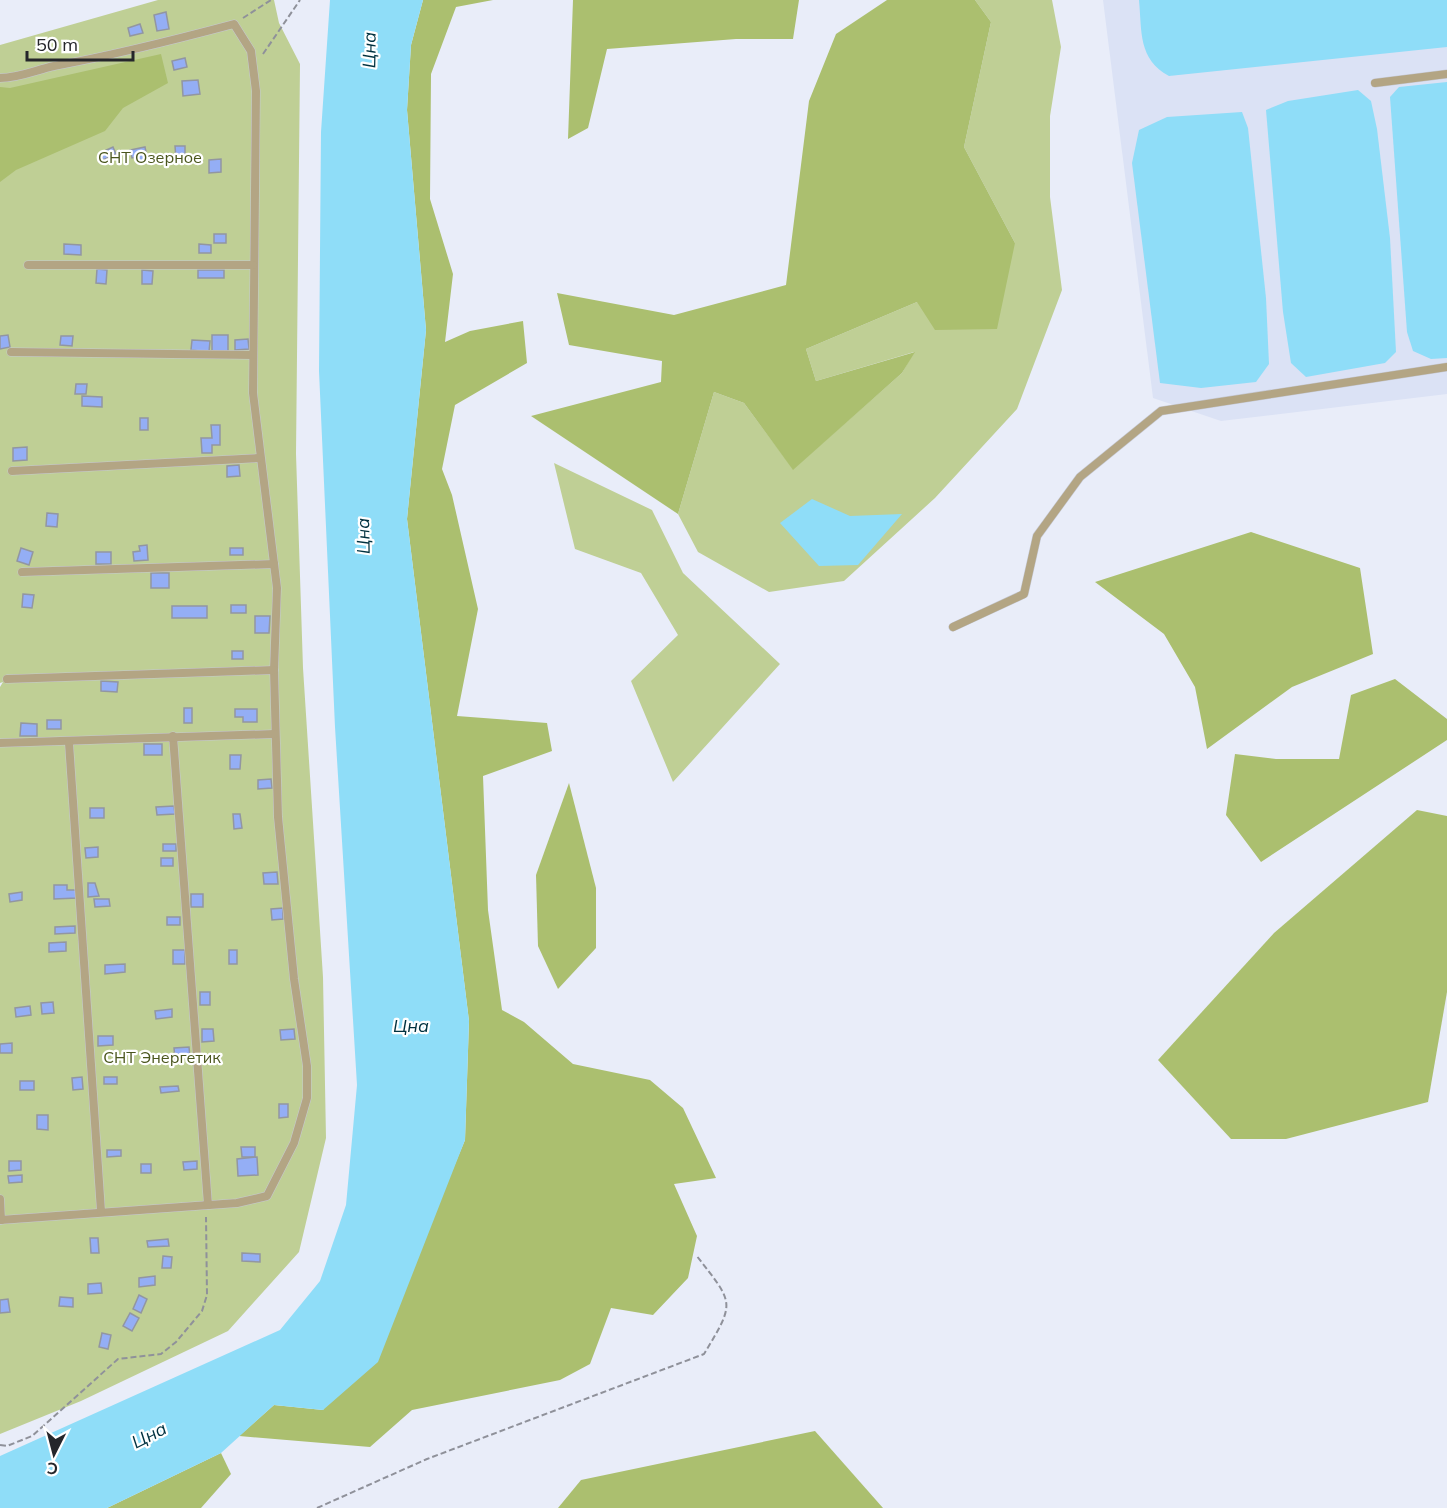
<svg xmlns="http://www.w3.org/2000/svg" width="1447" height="1508" viewBox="0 0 1447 1508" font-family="Mulish,sans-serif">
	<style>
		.built { fill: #dbe2f5 }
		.green { fill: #bfcf95 }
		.forest { fill: #abbf6f }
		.water { fill: #8fddf8 }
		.building { fill: #94aef5; stroke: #9296a1; stroke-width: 1.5 }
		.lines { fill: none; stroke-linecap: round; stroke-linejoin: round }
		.lane-casing { stroke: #c6c9d4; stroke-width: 9 }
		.path { stroke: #8f919a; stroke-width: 2; stroke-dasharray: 6 3; stroke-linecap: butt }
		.lane { stroke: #b3a584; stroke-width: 8 }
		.labels { text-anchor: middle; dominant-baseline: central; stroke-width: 4.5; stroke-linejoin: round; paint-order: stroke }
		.park-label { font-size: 16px; fill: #4a561d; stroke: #fff }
		.water-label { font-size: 18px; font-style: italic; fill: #00313f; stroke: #fff }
	</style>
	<rect width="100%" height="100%" fill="#e9edf9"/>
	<path class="built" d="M1103,0H1447V394L1221,421L1153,398Z"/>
	<g class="green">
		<path d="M158,0H274L279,23L300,64L296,454L303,668L323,977L326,1138L299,1252L228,1331L81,1401L0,1434V687L3,682L0,683V45Z"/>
		<path d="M975,0H1052L1061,47L1050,116V197L1062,290L1017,409L935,498L844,581L769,592L698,552L678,514L714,392L744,403L793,469L902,373L914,352L816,381L806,349L917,302L1015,243L964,147L991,22Z"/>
		<path d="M554,463L652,510L683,573L780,664L673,782L631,681L678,635L641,573L575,549Z"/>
	</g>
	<g class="forest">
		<path d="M423,0H493L456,7L431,74L430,199L453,274L445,342L470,331L523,321L527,363L455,405L442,469L452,495L478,609L457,716L547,723L552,751L483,776L488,910L502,1010L524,1022L573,1064L650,1080L683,1108L716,1178L674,1184L697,1236L688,1278L653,1315L611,1308L590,1364L560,1380L412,1410L370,1447L239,1436L274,1405L323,1410L425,1236L465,1140L469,1021L407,519L426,330L407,110L411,45Z"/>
		<path d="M573,0H799L793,39H736L607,49L588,128L568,139Z"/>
		<path d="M887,0H975L991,22L964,147L1015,243L997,329L935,330L917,302L806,349L816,381L915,352L902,373L793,470L744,403L714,392L678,514L531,416L661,382L662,361L569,345L557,293L674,315L786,285L809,101L836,34Z"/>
		<path d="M161,54L168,83L123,108L105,131L16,170L0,182V87L10,88Z"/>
		<path d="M1251,532L1360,568L1373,654L1292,687L1207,749L1195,687L1164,634L1095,582Z"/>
		<path d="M1395,679L1447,719V740L1261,862L1226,815L1235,754L1276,759H1339L1351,695Z"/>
		<path d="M569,783L596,888V948L558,989L538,946L536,875Z"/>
		<path d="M1417,810L1447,816V992L1428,1102L1286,1139H1231L1158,1060L1274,933Z"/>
		<path d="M815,1431L883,1508H558L581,1480Z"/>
		<path d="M221,1453L231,1474L201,1508H107Z"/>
	</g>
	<g class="water">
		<path d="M330,0H423L411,45L407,110L426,330L407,519L469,1021L465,1140L378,1362L323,1410L274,1405L221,1453L107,1508H0V1456L280,1330L320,1281L346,1205L357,1085L335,727L319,371L321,132Z"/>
		<path d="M1139,0H1447V47L1169,76C1138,59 1142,32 1139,0Z"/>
		<path d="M1447,82V358L1431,359L1413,351L1407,332L1390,97L1399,87Z"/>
		<path d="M1358,90L1371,101L1377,129L1390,238L1396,352L1385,363L1306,377L1291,363L1283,312L1266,110L1288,101Z"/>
		<path d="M1242,112L1248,128L1266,298L1269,364L1256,382L1201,388L1160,383L1132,163L1139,130L1167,117Z"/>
		<path d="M812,499L850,516L902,514L858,565L819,566L780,523Z"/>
	</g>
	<g class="building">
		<path d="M166,12L169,29L157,31L154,15Z"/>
		<path d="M140,24L143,33L130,36L128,28Z"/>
		<path d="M185,58L187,67L174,70L172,61Z"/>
		<path d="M198,80L200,94L183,96L182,81Z"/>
		<path d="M175,146H185V159H176Z"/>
		<path d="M113,147L116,154L103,160L100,153Z"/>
		<path d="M145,147L148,162L140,163L138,157L132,158L130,150Z"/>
		<path d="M221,159V172L209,173V160Z"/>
		<rect x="214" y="234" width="12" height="9"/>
		<path d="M64,244L81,245V255L64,254Z"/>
		<path d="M199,244L211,245V253H199Z"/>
		<path d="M97,269L107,270L106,284L96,283Z"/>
		<path d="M142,270L153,271L152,284H142Z"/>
		<rect x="198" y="270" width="26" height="8"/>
		<path d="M8,335L10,347L0,349V336Z"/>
		<rect x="212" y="335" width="16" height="16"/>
		<path d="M61,336H73L72,346L60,345Z"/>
		<path d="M248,339L249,349L235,350V340Z"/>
		<path d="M192,340L210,341L209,352L191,350Z"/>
		<path d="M76,384H87L86,394H75Z"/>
		<path d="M82,396L102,397V407L82,406Z"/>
		<rect x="140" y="418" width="8" height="12"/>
		<path d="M211,425H220V445H212V453H202L201,438H212Z"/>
		<path d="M27,447V460L13,461V448Z"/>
		<path d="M239,465L240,476L227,477V466Z"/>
		<path d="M47,513L58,514L57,527L46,526Z"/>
		<path d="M147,545L148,560L134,561L133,552L140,551L139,546Z"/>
		<path d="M21,548L33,552L29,565L17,561Z"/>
		<rect x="230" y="548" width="13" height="7"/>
		<rect x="96" y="552" width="15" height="12"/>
		<rect x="151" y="573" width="18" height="15"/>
		<path d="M23,594L34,595L32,608L22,607Z"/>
		<rect x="231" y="605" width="15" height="8"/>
		<rect x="172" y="606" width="35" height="12"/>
		<path d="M255,616H270L269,633H255Z"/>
		<rect x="232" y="651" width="11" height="8"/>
		<path d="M101,681L118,682L117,692L101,691Z"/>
		<rect x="184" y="708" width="8" height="15"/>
		<path d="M235,709H257V722H243V717H235Z"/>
		<rect x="47" y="720" width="14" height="9"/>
		<path d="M21,723L37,724V736H20Z"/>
		<rect x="144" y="744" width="18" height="11"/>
		<path d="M230,755H241L240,769H230Z"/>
		<path d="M271,779L272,788L258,789V780Z"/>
		<path d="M174,806L175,814L157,815L156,807Z"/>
		<rect x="90" y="808" width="14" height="10"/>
		<path d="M233,814H240L242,828L234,829Z"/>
		<rect x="163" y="844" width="13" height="7"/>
		<path d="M98,847V857L86,858L85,848Z"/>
		<rect x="161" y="858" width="12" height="8"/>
		<path d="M277,872L278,884H264L263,873Z"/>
		<path d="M88,883H95L99,896L88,897Z"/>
		<path d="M54,885H67V890H76L77,898L54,899Z"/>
		<path d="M22,892V900L10,902L9,894Z"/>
		<rect x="191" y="894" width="12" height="13"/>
		<path d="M94,899H109L110,906L95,907Z"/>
		<path d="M283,908V919L272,920L271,909Z"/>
		<rect x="167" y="917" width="13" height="8"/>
		<path d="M75,926V933L55,934V927Z"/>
		<path d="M66,942V951L49,952V943Z"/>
		<rect x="173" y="950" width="12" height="14"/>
		<rect x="229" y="950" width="8" height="14"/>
		<path d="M125,964V972L105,974V965Z"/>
		<rect x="200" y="992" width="10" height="13"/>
		<path d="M53,1002L54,1013L42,1014L41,1003Z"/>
		<path d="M30,1006L31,1015L16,1017L15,1008Z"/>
		<path d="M172,1009V1017L156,1019L155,1011Z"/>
		<path d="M202,1029H213L214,1041L202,1042Z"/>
		<path d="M294,1029L295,1039L281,1040L280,1030Z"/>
		<path d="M98,1036H113V1045L98,1046Z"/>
		<path d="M12,1043V1053H0V1044Z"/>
		<path d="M189,1047L190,1057L175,1058L174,1048Z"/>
		<path d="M82,1077L83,1089L73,1090L72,1078Z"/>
		<rect x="104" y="1077" width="13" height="7"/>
		<rect x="20" y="1081" width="14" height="9"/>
		<path d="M178,1086L179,1091L161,1093L160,1087Z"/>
		<path d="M279,1104H288V1117L279,1118Z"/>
		<path d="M37,1115H48V1130L37,1129Z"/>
		<path d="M241,1147H255V1157H242Z"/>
		<path d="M107,1150H121V1156L107,1157Z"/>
		<path d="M257,1157L258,1175L238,1176L237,1159Z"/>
		<path d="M9,1161H21V1170L9,1171Z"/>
		<path d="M197,1161V1169L184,1170L183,1162Z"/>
		<rect x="141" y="1164" width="10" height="9"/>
		<path d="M22,1175V1182L9,1183L8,1176Z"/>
		<path d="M90,1238H98L99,1253H91Z"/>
		<path d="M168,1239L169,1246L148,1247L147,1241Z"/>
		<path d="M242,1253L260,1254V1262L242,1261Z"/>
		<path d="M163,1256L172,1257L171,1268H162Z"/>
		<path d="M155,1276V1285L139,1287V1278Z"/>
		<path d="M101,1283L102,1293L88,1294V1284Z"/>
		<path d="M139,1295L147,1299L141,1313L133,1309Z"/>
		<path d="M60,1297L73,1298V1307L59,1306Z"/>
		<path d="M8,1299L10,1312L0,1313V1300Z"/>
		<path d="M130,1313L139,1318L132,1331L123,1326Z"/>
		<path d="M102,1333L111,1335L108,1349L99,1347Z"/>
	</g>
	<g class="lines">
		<g class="lane-casing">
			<g id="lane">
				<path d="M0,78C19,78 36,70 54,66C115,55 174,40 234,24L251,51L256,91L253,393L277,588L274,670L278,817L294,979L307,1066V1098L294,1143L267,1196L237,1203L0,1220"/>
				<path d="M1375,83L1447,74"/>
				<path d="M28,265H253"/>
				<path d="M11,352L253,355"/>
				<path d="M12,471L259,458"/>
				<path d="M22,572L274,564"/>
				<path d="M953,627L1024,594L1037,536L1080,477L1161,411L1447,367"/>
				<path d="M7,679L274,670"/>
				<path d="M173,736L208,1205"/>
				<path d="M0,743L274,734"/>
				<path d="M69,743L101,1211"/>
				<path d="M0,1199L1,1220"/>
			</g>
		</g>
		<g class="path">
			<path d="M243,18L271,0"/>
			<path d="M263,54L300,0"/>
			<path d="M0,1445L7,1446L32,1436L118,1359L161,1354L176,1342L202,1311L207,1295L206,1217"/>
			<path d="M317,1508L427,1459L704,1354C736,1301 734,1304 696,1255"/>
		</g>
		<use href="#lane" class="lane"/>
	</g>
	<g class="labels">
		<g class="park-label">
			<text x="150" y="157">СНТ Озерное</text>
			<text x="162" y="1057">СНТ Энергетик</text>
		</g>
		<g class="water-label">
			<text transform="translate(369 50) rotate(-89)">Цна</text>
			<text transform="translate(363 536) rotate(-91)">Цна</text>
			<text x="411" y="1025">Цна</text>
			<text transform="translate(149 1435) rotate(-27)">Цна</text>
		</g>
	</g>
	<g transform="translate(54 1454) rotate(186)" stroke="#ffffff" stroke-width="4.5" paint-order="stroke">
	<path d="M0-4.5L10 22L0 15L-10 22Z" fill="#25262b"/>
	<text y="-9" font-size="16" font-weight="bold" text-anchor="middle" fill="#25262b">С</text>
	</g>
	<path d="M27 51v9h106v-9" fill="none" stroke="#25262b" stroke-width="3"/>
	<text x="36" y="51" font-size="18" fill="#25262b" stroke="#ffffff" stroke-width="4.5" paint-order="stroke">50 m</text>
</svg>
